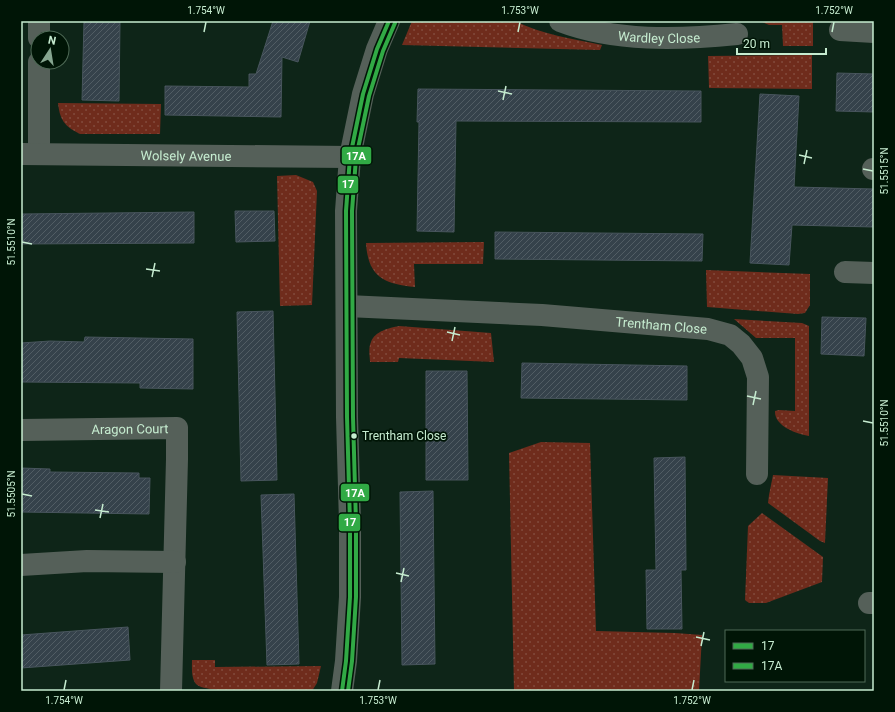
<svg xmlns="http://www.w3.org/2000/svg" width="895" height="712" viewBox="0 0 895 712" font-family="Roboto,sans-serif">
	<style>
		.grass { fill: url(#grass-dots) }
		.building { fill: url(#building-hatch); stroke: #48555d }
		.lines { fill: none; stroke-linecap: round; stroke-linejoin: round }
		.minor { stroke: #556059; stroke-width: 22 }
		.bus-1-casing { stroke: #001506; stroke-width: 7 }
		.bus-2-casing { stroke: #001506; stroke-width: 7 }
		.bus-1 { stroke: #31aa45; stroke-width: 4 }
		.bus-2 { stroke: #31aa45; stroke-width: 4 }
		.ticks { fill: none; stroke: #c6ecd0; stroke-width: 1.5 }
		.bus-dot { fill: #c6ecd0; stroke: #001506; stroke-width: 1.5 }
		.labels { text-anchor: middle; dominant-baseline: central; stroke-width: 3.5; stroke-linejoin: round; paint-order: stroke }
		.bus-label { font-size: 12px; fill: #c6ecd0; stroke: #001506; text-anchor: start }
		.street-label { font-size: 13px; fill: #c6ecd0; stroke: #001506 }
		.line-badge { stroke: #001506; stroke-width: 1.5 }
		.badge-label { font-size: 11px; text-anchor: middle; font-weight: bold; fill: #fff }
		.neatline { fill: none; stroke: #c6ecd0; stroke-width: 1.5 }
		.ticks-label { font-size: 10px; text-anchor: middle; fill: #c6ecd0 }
	</style>
	<defs>
		<pattern id="grass-dots" width="8" height="8" patternUnits="userSpaceOnUse"><rect width="8" height="8" fill="#6f2c1c"/><path d="M2 2h.1M6 6h.1" fill="none" stroke="#824b3c" stroke-width="1.8" stroke-linecap="round"/></pattern>
		<pattern id="building-hatch" width="6" height="6" patternUnits="userSpaceOnUse"><rect width="6" height="6" fill="#35424b"/><path d="M-1 1l2-2M0 6l6-6M5 7l2-2" fill="none" stroke="#515d64"/></pattern>
	</defs>
	<rect width="100%" height="100%" fill="#0e2518"/>
	<g class="grass">
		<path d="M412,21H515C541,34 573,39 602,45L600,50L402,45Z"/>
		<path d="M760,21H813V46H783L782,25H769Z"/>
		<path d="M812,55V89L709,88L708,56Z"/>
		<path d="M58,103L161,104L160,134H80C64,126 60,120 58,103Z"/>
		<path d="M296,175L313,182L317,191L312,305L280,306L277,176Z"/>
		<path d="M484,242L483,264H414L415,287C383,284 368,276 366,243Z"/>
		<path d="M706,270L810,274V305L805,313L798,314L707,307Z"/>
		<path d="M734,319L802,323L809,326V436C797,434 774,426 775,411L779,410L795,411V338H756Z"/>
		<path d="M399,326L491,333L494,362L399,358L398,362H370C370,357 368,348 371,342C375,331 389,328 399,326Z"/>
		<path d="M541,442L590,443L596,631L675,633L702,635L699,691H514L509,453Z"/>
		<path d="M773,475L828,478L825,543L820,541L768,503L769,495Z"/>
		<path d="M762,513L823,557L822,582L766,603H749L745,600L748,526Z"/>
		<path d="M192,660H215V667L321,666L317,683L312,691C293,691 206,695 196,684C191,678 192,667 192,660Z"/>
	</g>
	<g class="building">
		<path d="M84,21H120L119,101L82,100Z"/>
		<path d="M273,21H310L298,62L282,57L281,117L165,115V86L249,87V74H256Z"/>
		<path d="M837,73L874,74V112L836,111Z"/>
		<path d="M418,89L701,91V122L456,121L454,232L417,231L419,122H417Z"/>
		<path d="M760,94L799,96L794,187L874,189V227L792,225L789,265L750,263Z"/>
		<path d="M235,211H274L275,241L236,242Z"/>
		<path d="M194,212V243L21,244V214Z"/>
		<path d="M495,232L703,234L702,261L495,259Z"/>
		<path d="M273,311L277,480L241,481L237,312Z"/>
		<path d="M822,317L866,318L864,356L821,354Z"/>
		<path d="M85,337L193,339V389L140,388V383L21,382V343L50,341L84,342Z"/>
		<path d="M522,363L687,366V400L521,398Z"/>
		<path d="M426,371H467L468,480H426Z"/>
		<path d="M685,457L686,570H681L682,629H647L646,570H656L654,458Z"/>
		<path d="M21,468L50,469V472L139,473V478H150L149,514L21,512Z"/>
		<path d="M433,491L435,664L402,665L400,492Z"/>
		<path d="M294,494L299,664L267,665L261,495Z"/>
		<path d="M128,627L130,660L21,668V635Z"/>
	</g>
	<g class="lines">
		<g class="minor">
			<path id="s1" d="M560,21C615,42 679,40 737,34"/>
			<path d="M840,30L874,32"/>
			<path d="M39,38V21"/>
			<path d="M39,62V154"/>
			<path id="s2" d="M21,154L350,157"/>
			<path d="M873,169H874"/>
			<path d="M845,272L874,273"/>
			<path id="s3" d="M347,306L542,315L708,329L730,335L741,344L752,358L758,377L757,474"/>
			<path id="s4" d="M21,430L177,428V459L171,691"/>
			<path d="M21,565L87,561L175,562"/>
			<path d="M869,603H874"/>
			<path d="M342,691L346,661L350,597V523L347,417L346,211L350,157L363,94L377,49L389,21"/>
		</g>
		<g class="bus-1-casing">
			<path id="bus-1" d="M342,691L346,661L350,597V523L347,417L346,211L350,157L363,94L377,49L389,21"/>
		</g>
		<g class="bus-2-casing">
			<path id="bus-2" d="M348,691L352,661L356,597V523L353,417L352,211L356,158L369,96L383,51L395,23"/>
		</g>
		<use href="#bus-1" class="bus-1"/>
		<use href="#bus-2" class="bus-2"/>
	</g>
	<path class="ticks" d="M204,32L206,22M518,32L520,22M832,32L834,22M498,91L512,94M503,100L506,86M799,155L812,158M804,164L807,150M863,169L873,171M22,242L32,244M146,269L160,271M152,277L155,263M447,332L460,335M452,341L455,327M747,396L761,399M753,405L756,391M863,421L873,423M22,494L32,496M95,510L109,512M100,518L103,504M396,573L409,576M401,582L404,568M696,637L710,640M701,646L704,632M64,690L66,680M378,690L380,680M692,690L694,680"/>
	<circle class="bus-dot" cx="354" cy="436" r="3.5"/>
	<g class="labels">
		<g class="bus-label">
			<text x="362" y="436">Trentham Close</text>
		</g>
		<g class="street-label">
			<text stroke="none"><textPath href="#s1" startOffset="101">Wardley Close</textPath></text>
			<text stroke="none"><textPath href="#s2" startOffset="165">Wolsely Avenue</textPath></text>
			<text stroke="none"><textPath href="#s3" startOffset="315">Trentham Close</textPath></text>
			<text stroke="none"><textPath href="#s4" startOffset="109">Aragon Court</textPath></text>
		</g>
	</g>
	<g class="line-badge">
		<rect x="341" y="146" width="31" height="19" rx="4" fill="#31aa45"/>
		<rect x="337" y="175" width="22" height="19" rx="4" fill="#31aa45"/>
		<rect x="340" y="483" width="30" height="19" rx="4" fill="#31aa45"/>
		<rect x="338" y="513" width="23" height="19" rx="4" fill="#31aa45"/>
	</g>
	<g class="badge-label">
		<text x="356" y="160">17A</text>
		<text x="348" y="188">17</text>
		<text x="355" y="497">17A</text>
		<text x="350" y="526">17</text>
	</g>
	<rect width="895" height="712" fill="none" stroke="#001506" stroke-width="44"/>
	<rect x="725" y="630" width="140" height="52" fill="#001506" stroke="#4f6b57"/>
	<rect x="733" y="643" width="20" height="6" fill="#31aa45" stroke="#4f6b57"/>
	<text x="761" y="650" font-size="12" fill="#c6ecd0">17</text>
	<rect x="733" y="663" width="20" height="6" fill="#31aa45" stroke="#4f6b57"/>
	<text x="761" y="670" font-size="12" fill="#c6ecd0">17A</text>
	<g transform="translate(50 50) rotate(12)"><circle r="19" fill="#001506" stroke="#4f6b57"/>
	<path d="M0-3L7 15L0 10L-7 15Z" fill="#86a690"/>
	<text y="-6" font-size="11" font-weight="bold" text-anchor="middle" fill="#c6ecd0">N</text>
	</g>
	<path d="M737 48v6h89v-6" fill="none" stroke="#c6ecd0" stroke-width="2"/>
	<text x="743" y="48" font-size="12" fill="#c6ecd0" stroke="#001506" stroke-width="3" paint-order="stroke">20 m</text>
	<rect x="22" y="22" width="851" height="668" class="neatline"/>
	<g class="ticks-label">
		<text x="206" y="14">1.754°W</text>
		<text x="520" y="14">1.753°W</text>
		<text x="834" y="14">1.752°W</text>
		<text transform="translate(884 171) rotate(-90)" y="4">51.5515°N</text>
		<text transform="translate(11 242) rotate(-90)" y="4">51.5510°N</text>
		<text transform="translate(884 423) rotate(-90)" y="4">51.5510°N</text>
		<text transform="translate(11 494) rotate(-90)" y="4">51.5505°N</text>
		<text x="64" y="704">1.754°W</text>
		<text x="378" y="704">1.753°W</text>
		<text x="692" y="704">1.752°W</text>
	</g>
</svg>
